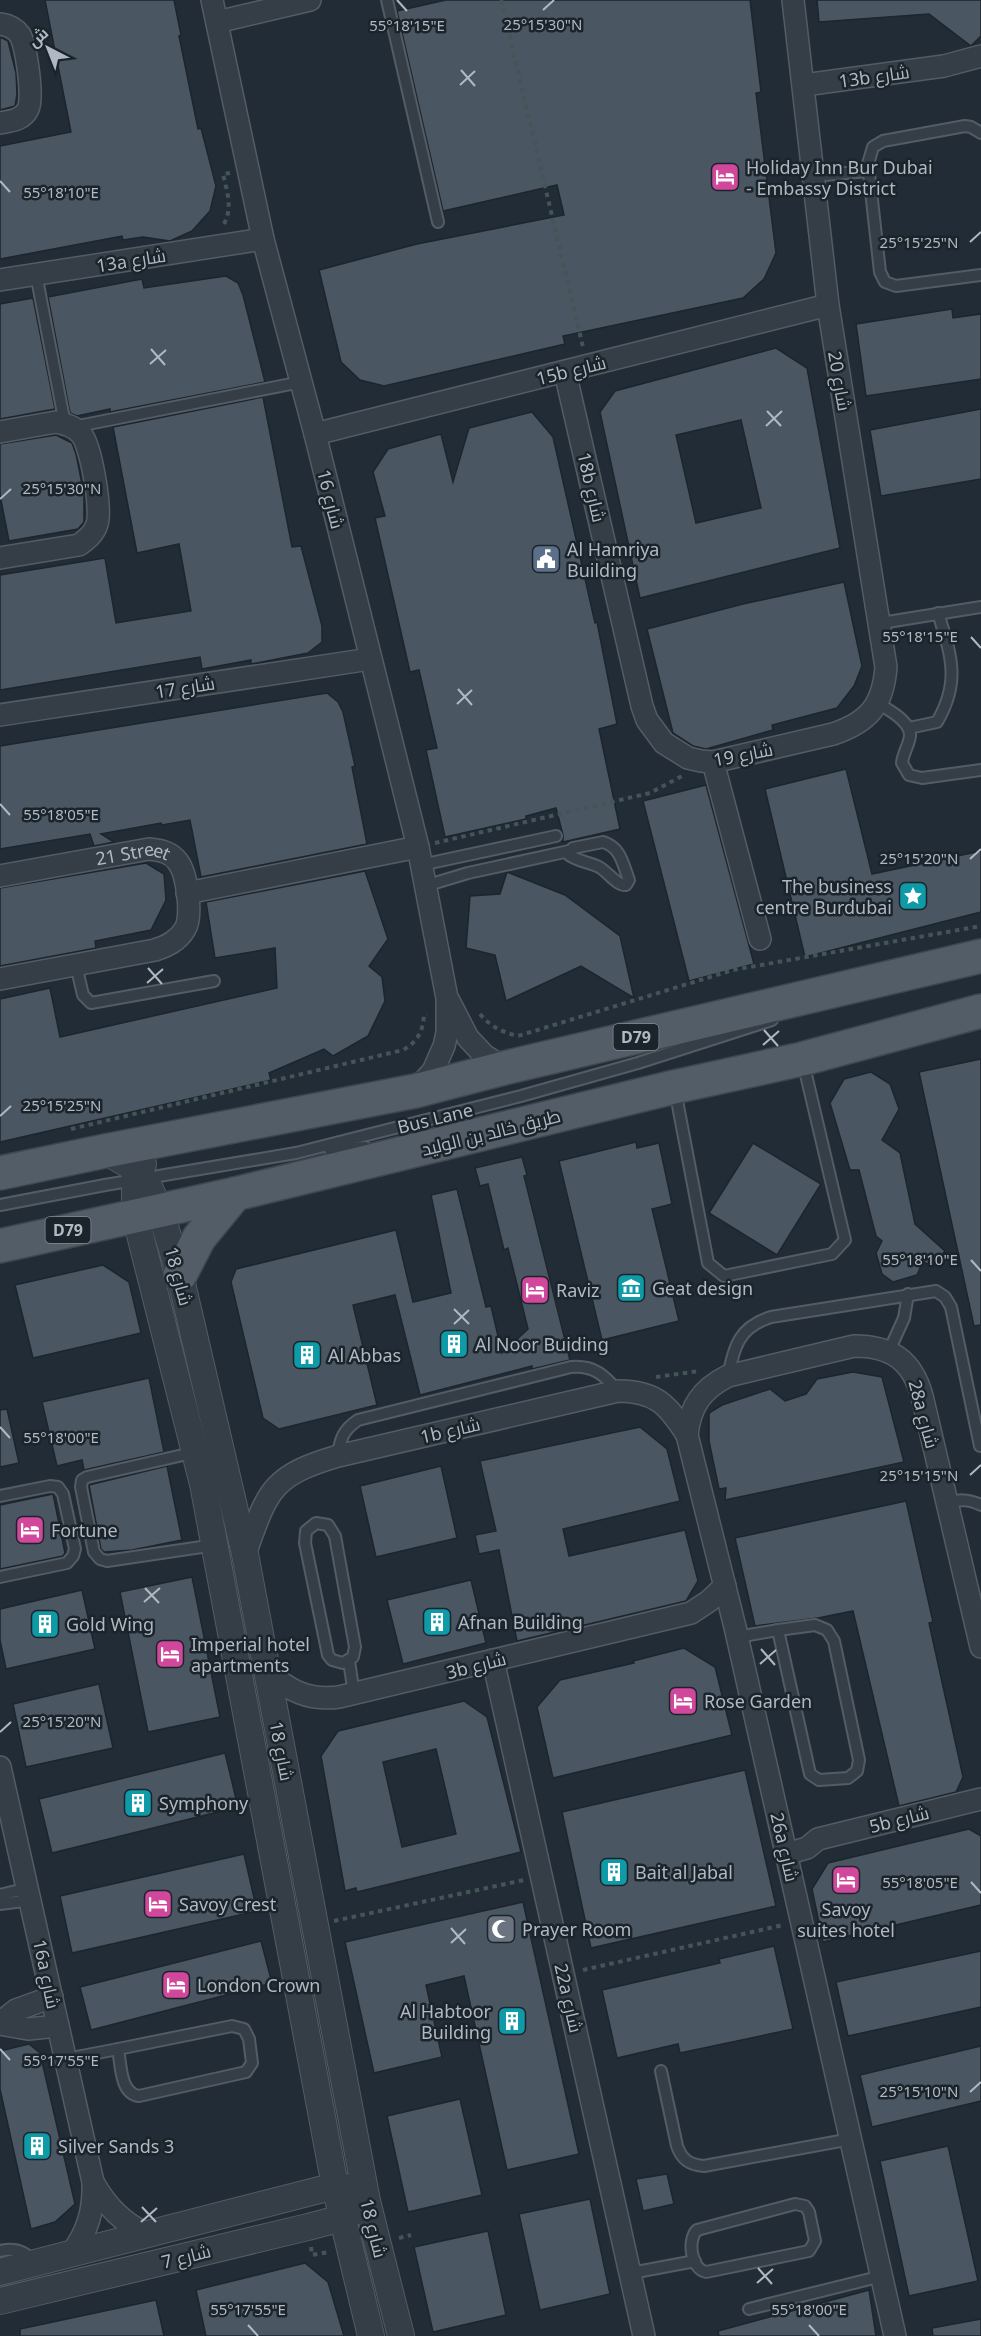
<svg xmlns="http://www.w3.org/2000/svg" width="981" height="2336" viewBox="0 0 981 2336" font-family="'Noto Sans',Cairo,sans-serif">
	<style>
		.building { fill: #4a5762; stroke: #1d252d; stroke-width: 1.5; fill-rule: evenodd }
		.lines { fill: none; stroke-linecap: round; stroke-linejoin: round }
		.service-casing { stroke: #535c64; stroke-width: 14 }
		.minor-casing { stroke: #535c64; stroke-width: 24 }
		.tertiary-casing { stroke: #535c64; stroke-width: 28 }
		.primary-casing { stroke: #3e4750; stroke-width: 36 }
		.path { stroke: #435556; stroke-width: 4; stroke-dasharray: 4.5 4.5; stroke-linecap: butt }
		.service { stroke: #353e47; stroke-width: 10 }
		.minor { stroke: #353e47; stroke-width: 21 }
		.tertiary { stroke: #353e47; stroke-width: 26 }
		.primary { stroke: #535d67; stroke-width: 33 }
		.ticks { fill: none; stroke: #b0b9c3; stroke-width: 2 }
		.labels { text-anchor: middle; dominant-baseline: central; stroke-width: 5; stroke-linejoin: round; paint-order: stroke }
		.shield { fill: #1b232b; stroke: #838c95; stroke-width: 1.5 }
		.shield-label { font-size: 16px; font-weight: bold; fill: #b0b9c3 }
		.street-label { font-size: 18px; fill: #b0b9c3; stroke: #1b232b }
		.poi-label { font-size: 18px; fill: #b0b9c3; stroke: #1b232b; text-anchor: start }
		.ticks-label { font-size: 15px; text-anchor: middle; fill: #b0b9c3; stroke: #1b232b; stroke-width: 5; stroke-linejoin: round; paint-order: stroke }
	</style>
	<rect width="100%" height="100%" fill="#222c36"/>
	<g class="building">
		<path d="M45,0H174L181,35L179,36L198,129L201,128L216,186L210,211L192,231L170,241L143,237L123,240L122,236L0,259V146L71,132Z"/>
		<path d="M446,0H750L761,92L756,93L776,253L764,279L743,298L563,336L565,344L384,386L360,380L341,362L319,270L417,244L564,215L557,185L443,211L397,11Z"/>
		<path d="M817,0H981V36L971,46L929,14L819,22Z"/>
		<path d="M0,37L8,41L16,73L17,94L15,106L0,110Z"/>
		<path d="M226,276L238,283L243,295L265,382L110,412V409L77,416L70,413L48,297L142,279L144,288Z"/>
		<path d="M33,298L55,409L0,419V304Z"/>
		<path d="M952,309L953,318L981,314V379L866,396L856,324Z"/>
		<path d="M776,348L807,368L840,548L640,598L600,412L615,391ZM741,420L761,508L696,523L676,435Z"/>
		<path d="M263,397L292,547L301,546L322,626V642L308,653L251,664V660L202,669L200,657L0,690V575L105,558L116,623L191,611L179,544L137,553L113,427Z"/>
		<path d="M981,409V479L881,496L870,430Z"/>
		<path d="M532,412L553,437L595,623L597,622L617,724L599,729L620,829L563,842V835L556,808L526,816V819L445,837L426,750L437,748L419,670L410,672L375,518L385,516L373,472L388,449L441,434L453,482L469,428Z"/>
		<path d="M56,435L72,443L76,454L84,494V522L78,529L9,541L0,495V444Z"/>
		<path d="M844,582L862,666L854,686L837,708L772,725L773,730L706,749L693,746L673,733L647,629L743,604Z"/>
		<path d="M327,693L338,702L343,712L355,766L352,767L367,844L201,877L190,820L162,825L161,823L101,834L114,842L94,846L90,834L0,849V746Z"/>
		<path d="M846,769L872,874L981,851V912L805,957L765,789Z"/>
		<path d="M706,785L754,964L689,981L643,801Z"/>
		<path d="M146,863L164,874L166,900L151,930L95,941L96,948L0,966V888Z"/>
		<path d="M365,871L388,939L369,966L382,977L385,1001L368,1036L333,1056L324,1049L269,1073L271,1080L0,1142V999L50,988L60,1037L277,988L275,948L215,958L206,902Z"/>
		<path d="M507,872L565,895L620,936L634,998L581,966L506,1001L495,955L466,948L470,896L500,894Z"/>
		<path d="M981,1059V1325L974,1326L919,1072Z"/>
		<path d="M871,1072L890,1084L899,1109L882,1140L900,1153L915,1224L945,1251L933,1266L923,1262L917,1275L893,1282L882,1274L876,1253L882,1241L876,1236L859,1170H850L830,1103L844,1079Z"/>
		<path d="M636,1142L637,1148L659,1143L672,1204L652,1209L679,1321L602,1340L559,1161Z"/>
		<path d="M753,1143L821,1184L777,1255L709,1213Z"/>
		<path d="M522,1157L527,1175L524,1176L570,1360L532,1369V1366L420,1395L395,1295L353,1305L377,1405L279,1429L263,1418L231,1282L236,1269L396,1230L413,1302L451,1293L431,1195L457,1189L486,1307L491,1306L502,1353L528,1329L508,1248L504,1250L488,1184L480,1186L475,1168Z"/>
		<path d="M103,1265L129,1282L141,1333L33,1358L15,1285Z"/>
		<path d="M853,1372L882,1377L904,1462L725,1500L726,1488L719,1489L709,1441V1413L722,1405L770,1389L785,1401L806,1394L817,1379Z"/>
		<path d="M149,1378L164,1452L84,1470L82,1460L57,1466L42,1402Z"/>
		<path d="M7,1409L19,1463L0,1467V1410Z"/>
		<path d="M640,1427L667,1449L680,1501L563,1529L569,1556L685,1530L698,1581L686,1601L517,1641L499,1550L479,1554L475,1535L496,1531L480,1461Z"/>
		<path d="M167,1466L182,1540L132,1550L104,1552L101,1549L89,1485Z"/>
		<path d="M441,1466L457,1538L376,1557L360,1486Z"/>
		<path d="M53,1494L65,1553L63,1556L0,1569V1505Z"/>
		<path d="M906,1501L933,1622L929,1623L963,1777L956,1792L899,1806L853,1611L818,1618L755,1626L735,1538Z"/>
		<path d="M192,1577L220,1717L148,1732L120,1592Z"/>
		<path d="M471,1580L486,1643L403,1664L387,1600Z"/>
		<path d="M82,1590L95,1649L6,1669L0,1640V1609Z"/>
		<path d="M684,1648L715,1667L732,1735L553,1778L537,1707L560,1680L634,1663L633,1661Z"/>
		<path d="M99,1684L113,1748L26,1767L13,1704Z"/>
		<path d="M464,1701L487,1717L521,1852L357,1892L356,1888L345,1891L321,1756L338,1731ZM436,1749L456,1834L402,1847L383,1762Z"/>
		<path d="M225,1753L238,1807L52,1853L39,1799Z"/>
		<path d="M745,1770L776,1906L591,1948L562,1812Z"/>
		<path d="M969,1829L981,1836V1905L823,1942L812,1889L828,1863Z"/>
		<path d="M244,1854L257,1911L72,1953L60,1896Z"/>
		<path d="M523,1902L579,2154L507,2170L464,1976L426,1985L442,2057L374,2073L345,1942Z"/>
		<path d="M261,1941L272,1983L91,2030L80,1987Z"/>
		<path d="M774,1946L793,2029L680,2053L678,2044L617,2058L602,1990L720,1963L719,1959Z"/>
		<path d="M981,1951V2007L848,2036L836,1982Z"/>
		<path d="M29,2044L40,2053L75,2204L55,2222L31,2229L0,2089V2051Z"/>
		<path d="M981,2046V2101L872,2127L860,2075Z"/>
		<path d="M460,2099L482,2195L408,2212L387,2116Z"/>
		<path d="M948,2146L978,2281L909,2296L880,2161Z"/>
		<path d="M667,2174L674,2204L643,2211L636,2179Z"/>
		<path d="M590,2199L610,2294L540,2310L519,2214Z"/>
		<path d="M488,2231L506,2315L433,2332L414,2247Z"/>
		<path d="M305,2263L328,2282L344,2336H206L196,2290Z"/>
		<path d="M869,2290L876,2336H719L718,2331Z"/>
		<path d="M156,2300L164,2336H20V2329Z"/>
		<path d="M981,2319V2336H933L932,2328Z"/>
	</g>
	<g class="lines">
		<g class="service-casing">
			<g id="service">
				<path d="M387,0L438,222"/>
				<path d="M981,133L971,127L965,126L883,141L873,147L868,164L880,272L885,282L896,286L981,275"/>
				<path d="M814,176L868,171"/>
				<path d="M36,274L65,424"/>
				<path d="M73,427L301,382"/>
				<path d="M881,623L981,607"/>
				<path d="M878,703C888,710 911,721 910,736C909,745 903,753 902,763L909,775L922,778L981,770"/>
				<path d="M909,728L937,722C961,681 951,655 938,613"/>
				<path d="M603,842C621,847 623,865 629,880L626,885C617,886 608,872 599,867C590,862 575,861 568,854L573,848Z"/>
				<path d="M421,865L556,836"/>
				<path d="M425,886L468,873L569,851"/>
				<path d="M76,965L83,995L91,1003L214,981"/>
				<path d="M675,1090L708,1263L724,1276L832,1254L845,1240L803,1062"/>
				<path d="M330,1150L365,1147"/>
				<path d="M0,1205L105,1185L296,1153L521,1096L638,1063L772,1020"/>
				<path d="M889,1351L904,1318L908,1294"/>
				<path d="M728,1376C735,1345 739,1327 771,1317L936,1291L945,1297L951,1307L980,1446"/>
				<path d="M196,1452L87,1477L82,1480L81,1487L94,1552L100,1559L107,1561L215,1545"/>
				<path d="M338,1456C340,1439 343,1430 358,1420L571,1367C594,1365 604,1375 618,1391"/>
				<path d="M0,1496L50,1486L58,1487L63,1494L75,1549L73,1556L67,1563L0,1577"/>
				<path d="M946,1504C959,1499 968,1499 981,1505"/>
				<path d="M316,1523L328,1525L335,1536L355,1647L353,1657L343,1663L332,1660L328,1655L305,1543L306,1531Z"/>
				<path d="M815,1625L827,1630L834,1641L859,1760L857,1771L848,1778L819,1780L810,1774L778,1630Z"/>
				<path d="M737,1637L778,1630"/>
				<path d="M349,1661L354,1694"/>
				<path d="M0,1895L28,1888"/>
				<path d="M0,1904L31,1900"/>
				<path d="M232,2026L244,2029L249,2039L252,2063L246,2072L139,2096C120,2094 121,2064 118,2049Z"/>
				<path d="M66,2059L118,2049"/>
				<path d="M661,2071L677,2146C682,2160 690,2165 704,2166L851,2139"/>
				<path d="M795,2204L805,2206L809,2212L815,2241L809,2251L706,2272C691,2269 687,2240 697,2230Z"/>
				<path d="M0,2251C13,2248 24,2250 33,2261"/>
				<path d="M631,2273L695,2261"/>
				<path d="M749,2309L882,2276"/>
			</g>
		</g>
		<g class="minor-casing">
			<g id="minor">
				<path d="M212,0L263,239L315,434L418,847L447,998V1033L444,1046L433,1071L416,1090"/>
				<path d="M217,22L310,0"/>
				<path d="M0,24C8,25 15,28 20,35C26,46 34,98 28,109C23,120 11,121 0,123"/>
				<path d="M804,85L944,66L981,56"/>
				<path d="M0,280L263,239"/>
				<path d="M565,372L642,706L647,720L664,743L688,758L701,761L713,762L833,734C869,722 883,705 886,667L828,305L793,0"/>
				<path d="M0,432L56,422C65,424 74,426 81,434C91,445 102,510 97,524C94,534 87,539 79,545L0,558"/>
				<path d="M315,434L828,305"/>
				<path d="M0,715L370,659"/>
				<path d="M713,762L760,939"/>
				<path id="s1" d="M0,876L149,849C160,850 171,852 178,862C187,874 193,916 185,929C178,941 167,946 155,950L0,979"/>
				<path d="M187,893L418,847"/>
				<path d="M449,1001L468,1038L484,1055L504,1068"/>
				<path d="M245,1554C268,1491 270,1476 338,1456L618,1391C656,1391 668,1405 687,1435"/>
				<path d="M493,1660L644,2336"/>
				<path d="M267,1671C289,1691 309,1701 339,1697L691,1613L709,1601L725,1586"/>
				<path d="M0,1767L93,2182C94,2210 88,2231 71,2254"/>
				<path d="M786,1854L807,1848L818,1839L981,1799"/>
				<path d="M0,2023L16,2010L52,1997"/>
				<path d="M0,2024L28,2029L58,2026"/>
				<path d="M93,2182C107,2207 123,2223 148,2235"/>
				<path d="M895,2336L735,1627L687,1435C690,1406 702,1389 728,1376L854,1346C891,1346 912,1360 922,1396L981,1647"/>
			</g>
		</g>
		<g class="tertiary-casing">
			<g id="tertiary">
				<path d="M105,1151L129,1165L148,1185L160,1210L180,1275L245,1554L367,2201L401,2336"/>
				<path d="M143,1164L135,1188V1215L203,1484L335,2186L371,2336"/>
				<path d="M0,2272L335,2186L351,2188"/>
				<path d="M0,2301L308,2227L342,2218L357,2210"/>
			</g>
		</g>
		<g class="primary-casing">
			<g id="primary">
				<path d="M0,1173L105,1151L415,1091L504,1068L981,956"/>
				<path d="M0,1246L235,1194L674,1087L802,1059L981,1011"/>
				<path d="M180,1275L199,1238L235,1194"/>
			</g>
		</g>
		<g class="path">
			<path d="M501,0L583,347"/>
			<path d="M224,224C233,207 227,192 223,174L230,173"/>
			<path d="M435,843L650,793L682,776"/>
			<path d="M480,1014C491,1027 502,1032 518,1036L733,970L981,926"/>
			<path d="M71,1129L403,1050C417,1042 423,1032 424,1015L427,1014"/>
			<path d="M656,1377L699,1371"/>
			<path d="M334,1921L524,1880"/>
			<path d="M583,1970L783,1925"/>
			<path d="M399,2238L411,2235"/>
			<path d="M311,2247L312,2255L329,2252"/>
		</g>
		<use href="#service" class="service"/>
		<use href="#minor" class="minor"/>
		<use href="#tertiary" class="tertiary"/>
		<use href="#primary" class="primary"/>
	</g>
	<path class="ticks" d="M397,0L407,11M543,10L554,0M461,70L475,86M460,85L475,71M0,181L10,192M970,242L981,232M151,349L165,365M150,364L166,350M767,411L781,426M766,426L782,411M0,499L11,489M971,637L981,648M458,689L472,705M457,704L472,690M0,804L10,815M970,859L981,849M148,968L162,984M147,983L163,969M764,1030L778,1046M763,1045L779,1031M0,1116L11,1106M971,1260L981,1271M454,1309L469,1324M454,1324L469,1310M0,1427L10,1438M970,1475L981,1465M145,1588L159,1603M144,1602L160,1588M761,1649L775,1665M760,1664L776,1650M0,1732L11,1722M971,1882L981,1893M451,1928L465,1944M451,1943L466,1929M0,2049L10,2060M970,2092L981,2082M142,2207L156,2222M141,2222L157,2208M758,2268L772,2284M757,2283L773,2269M248,2325L258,2336M809,2325L819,2336"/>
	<defs>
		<g id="hotel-square" transform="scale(1.5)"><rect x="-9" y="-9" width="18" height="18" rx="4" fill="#d1479c" stroke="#1b232b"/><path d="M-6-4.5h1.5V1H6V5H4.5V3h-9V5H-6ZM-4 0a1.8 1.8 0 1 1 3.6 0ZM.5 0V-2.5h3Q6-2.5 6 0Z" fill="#fff"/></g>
		<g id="civic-square" transform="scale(1.5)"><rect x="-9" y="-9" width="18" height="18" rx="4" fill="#5c6f8a" stroke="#1b232b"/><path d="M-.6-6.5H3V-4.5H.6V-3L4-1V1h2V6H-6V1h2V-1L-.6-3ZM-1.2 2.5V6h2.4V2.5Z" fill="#fff"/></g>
		<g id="sight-square" transform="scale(1.5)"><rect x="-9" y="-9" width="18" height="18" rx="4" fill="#0f9aa8" stroke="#1b232b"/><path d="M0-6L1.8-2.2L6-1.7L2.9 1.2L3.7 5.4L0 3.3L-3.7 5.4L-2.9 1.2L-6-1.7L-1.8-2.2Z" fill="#fff"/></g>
		<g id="museum-square" transform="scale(1.5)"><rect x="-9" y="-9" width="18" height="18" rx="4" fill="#0f9aa8" stroke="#1b232b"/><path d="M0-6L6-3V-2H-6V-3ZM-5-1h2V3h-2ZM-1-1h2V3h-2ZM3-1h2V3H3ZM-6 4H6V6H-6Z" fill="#fff"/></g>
		<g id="building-square" transform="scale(1.5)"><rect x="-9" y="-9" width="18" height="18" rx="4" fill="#0f9aa8" stroke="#1b232b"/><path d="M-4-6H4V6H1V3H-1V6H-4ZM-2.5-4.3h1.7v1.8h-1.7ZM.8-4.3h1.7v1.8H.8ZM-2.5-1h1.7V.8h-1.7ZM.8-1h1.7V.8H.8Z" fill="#fff"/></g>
		<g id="mosque-square" transform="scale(1.5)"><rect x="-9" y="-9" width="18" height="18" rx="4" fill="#6b7280" stroke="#1b232b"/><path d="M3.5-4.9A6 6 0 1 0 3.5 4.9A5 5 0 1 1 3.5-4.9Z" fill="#fff"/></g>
	</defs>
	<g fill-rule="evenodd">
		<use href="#hotel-square" x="725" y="177"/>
		<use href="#civic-square" x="546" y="559"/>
		<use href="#sight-square" x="913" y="896"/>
		<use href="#museum-square" x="631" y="1288"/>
		<use href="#hotel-square" x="535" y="1290"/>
		<use href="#building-square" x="454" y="1344"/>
		<use href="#building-square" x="307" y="1355"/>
		<use href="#hotel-square" x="30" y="1530"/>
		<use href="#building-square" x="437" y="1622"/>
		<use href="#building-square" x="45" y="1624"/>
		<use href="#hotel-square" x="170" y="1654"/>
		<use href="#hotel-square" x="683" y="1701"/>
		<use href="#building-square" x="138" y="1803"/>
		<use href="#building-square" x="614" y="1872"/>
		<use href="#hotel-square" x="846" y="1880"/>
		<use href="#hotel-square" x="158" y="1904"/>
		<use href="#mosque-square" x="501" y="1929"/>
		<use href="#hotel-square" x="176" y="1985"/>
		<use href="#building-square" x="512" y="2021"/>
		<use href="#building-square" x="37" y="2146"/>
	</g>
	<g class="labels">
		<g class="shield">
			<rect x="613.5" y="1024" width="45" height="26" rx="4.5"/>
			<rect x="45.5" y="1217" width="45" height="26" rx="4.5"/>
		</g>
		<g class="shield-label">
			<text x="636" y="1037">D79</text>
			<text x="68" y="1230">D79</text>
		</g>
		<g class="street-label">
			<text transform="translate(874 76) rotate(-8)">13b شارع</text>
			<text transform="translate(131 260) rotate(-9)">13a شارع</text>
			<text transform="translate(571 370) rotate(-14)">15b شارع</text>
			<text transform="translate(840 381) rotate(80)">شارع 20</text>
			<text transform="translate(592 487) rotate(77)">18b شارع</text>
			<text transform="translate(331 499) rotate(76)">شارع 16</text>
			<text transform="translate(185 687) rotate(-9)">شارع 17</text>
			<text transform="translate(743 754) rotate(-11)">شارع 19</text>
			<text stroke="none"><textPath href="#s1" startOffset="135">21 Street</textPath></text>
			<text transform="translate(435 1118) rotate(-14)">Bus Lane</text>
			<text transform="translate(491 1132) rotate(-14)">طريق خالد بن الوليد</text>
			<text transform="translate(179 1276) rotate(75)">شارع 18</text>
			<text transform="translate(924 1414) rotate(75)">28a شارع</text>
			<text transform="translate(450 1430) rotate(-13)">1b شارع</text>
			<text transform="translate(476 1665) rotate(-14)">3b شارع</text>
			<text transform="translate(282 1751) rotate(79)">شارع 18</text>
			<text transform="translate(899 1819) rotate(-14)">5b شارع</text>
			<text transform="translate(785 1847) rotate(77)">26a شارع</text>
			<text transform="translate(47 1974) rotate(78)">16a شارع</text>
			<text transform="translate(569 1998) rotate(77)">22a شارع</text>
			<text transform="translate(374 2228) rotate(76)">شارع 18</text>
			<text transform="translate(186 2256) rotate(-14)">شارع 7</text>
		</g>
		<g class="poi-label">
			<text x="746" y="167">Holiday Inn Bur Dubai<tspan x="746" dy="21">- Embassy District</tspan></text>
			<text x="567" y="549">Al Hamriya<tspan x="567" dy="21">Building</tspan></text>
			<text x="892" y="886" text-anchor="end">The business<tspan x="892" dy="21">centre Burdubai</tspan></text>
			<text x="652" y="1288">Geat design</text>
			<text x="556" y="1290">Raviz</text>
			<text x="475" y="1344">Al Noor Buiding</text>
			<text x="328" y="1355">Al Abbas</text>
			<text x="51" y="1530">Fortune</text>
			<text x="458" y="1622">Afnan Building</text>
			<text x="66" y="1624">Gold Wing</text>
			<text x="191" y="1644">Imperial hotel<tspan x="191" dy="21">apartments</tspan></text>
			<text x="704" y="1701">Rose Garden</text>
			<text x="159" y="1803">Symphony</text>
			<text x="635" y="1872">Bait al Jabal</text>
			<text x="179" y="1904">Savoy Crest</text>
			<text x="846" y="1909" text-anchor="middle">Savoy<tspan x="846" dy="21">suites hotel</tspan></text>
			<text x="522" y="1929">Prayer Room</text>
			<text x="197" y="1985">London Crown</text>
			<text x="491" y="2011" text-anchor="end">Al Habtoor<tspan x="491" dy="21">Building</tspan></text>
			<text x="58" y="2146">Silver Sands 3</text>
		</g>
	</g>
	<g class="ticks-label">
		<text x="543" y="30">25°15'30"N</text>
		<text x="407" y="31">55°18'15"E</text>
		<text x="61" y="198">55°18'10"E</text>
		<text x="919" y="248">25°15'25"N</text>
		<text x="62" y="494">25°15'30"N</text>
		<text x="920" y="642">55°18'15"E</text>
		<text x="61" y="820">55°18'05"E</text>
		<text x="919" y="864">25°15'20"N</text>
		<text x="62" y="1111">25°15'25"N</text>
		<text x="920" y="1265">55°18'10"E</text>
		<text x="61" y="1443">55°18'00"E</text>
		<text x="919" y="1481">25°15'15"N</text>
		<text x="62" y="1727">25°15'20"N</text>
		<text x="920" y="1888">55°18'05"E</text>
		<text x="61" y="2066">55°17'55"E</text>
		<text x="919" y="2097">25°15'10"N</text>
		<text x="248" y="2315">55°17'55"E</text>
		<text x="809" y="2315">55°18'00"E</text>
	</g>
	<g transform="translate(48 48) rotate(318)" stroke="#1b232b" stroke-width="4.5" paint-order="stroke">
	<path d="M0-4.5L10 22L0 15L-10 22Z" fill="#b0b9c3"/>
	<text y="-9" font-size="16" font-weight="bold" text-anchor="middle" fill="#b0b9c3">ش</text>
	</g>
</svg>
